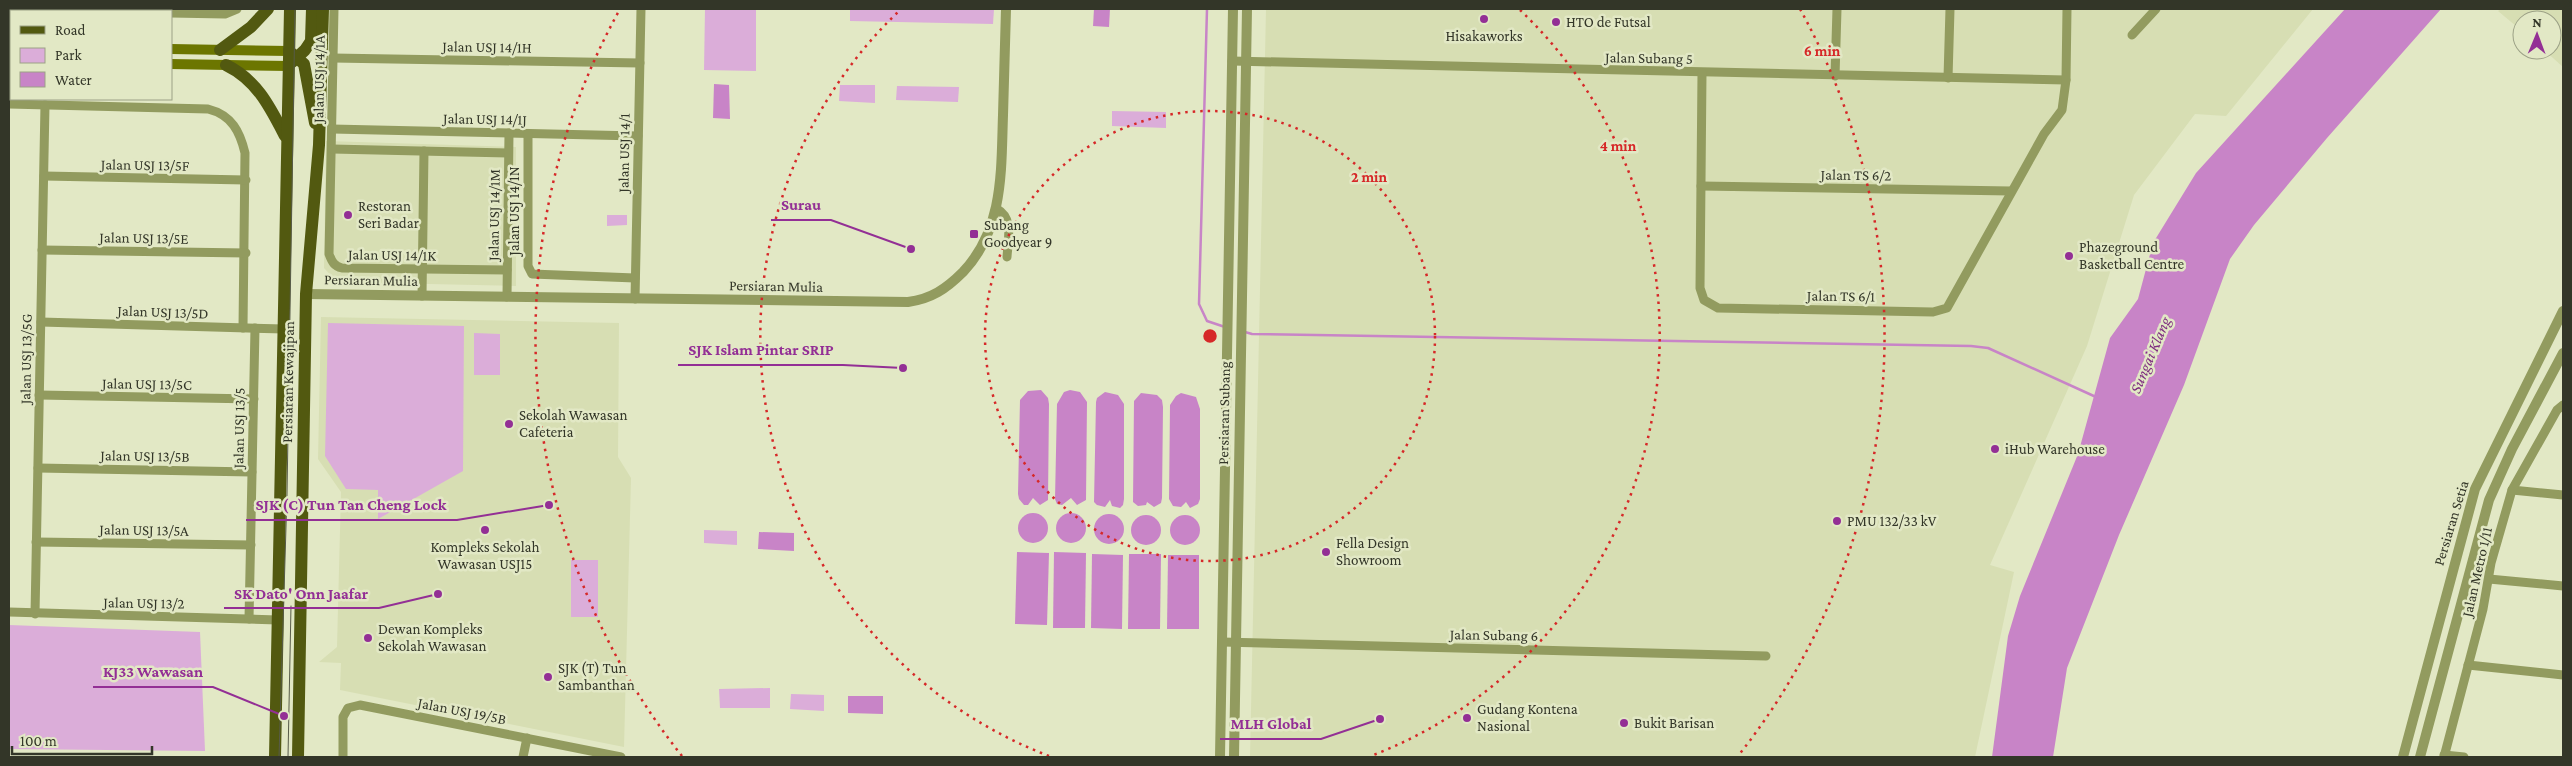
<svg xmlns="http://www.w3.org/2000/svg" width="2572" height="766" viewBox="0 0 2572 766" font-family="'Crimson Pro',serif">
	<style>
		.built { fill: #d7deb3 }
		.green { fill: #dbadd9 }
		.water { fill: #c884c7 }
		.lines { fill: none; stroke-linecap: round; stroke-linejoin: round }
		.stream { stroke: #c884c7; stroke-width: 2.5 }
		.minor { stroke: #929b5f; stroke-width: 9 }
		.tertiary { stroke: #929b5f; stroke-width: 10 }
		.secondary { stroke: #6c7600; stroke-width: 10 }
		.primary { stroke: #525910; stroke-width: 12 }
		.tram { stroke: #575b49; stroke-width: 1 }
		.ring { fill: none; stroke: #d62828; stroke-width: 2.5; stroke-dasharray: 2.5 5 }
		.poi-dot { fill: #932f95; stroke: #e2e8c5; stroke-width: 2 }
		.labels { text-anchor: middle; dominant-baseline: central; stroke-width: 5; stroke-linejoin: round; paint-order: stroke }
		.poi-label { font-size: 15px; fill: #333628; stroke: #e2e8c5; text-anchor: start }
		.street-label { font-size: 15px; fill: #333628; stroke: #e2e8c5 }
		.water-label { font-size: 16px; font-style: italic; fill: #7e2d7f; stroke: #e2e8c5 }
		.centre { fill: #d62828; stroke: #e2e8c5; stroke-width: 2.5 }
		.ring-label { font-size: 15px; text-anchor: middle; font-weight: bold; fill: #d62828; stroke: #e2e8c5; stroke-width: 5; stroke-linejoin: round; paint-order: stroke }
		.leader { fill: none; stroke: #932f95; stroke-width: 2 }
		.callout-dot { fill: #932f95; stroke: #e2e8c5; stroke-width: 2 }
		.callout-label { font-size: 16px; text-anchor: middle; font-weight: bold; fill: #932f95; stroke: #e2e8c5; stroke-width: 5; stroke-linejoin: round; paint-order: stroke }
	</style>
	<rect width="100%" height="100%" fill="#e2e8c5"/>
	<g class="built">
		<path d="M1266,9H2313L2226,116L2195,114L2134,195L2087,346L1990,565L2014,572L1975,757H1250Z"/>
		<path d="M2501,9H2563V67L2544,50H2552V20H2522V31L2498,11Z"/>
		<path d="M326,141L516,147V286L337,282L324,268Z"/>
		<path d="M321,317L619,323L618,457L631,478L624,747L340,690L341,663L319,662L337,647L341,492L318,459Z"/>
	</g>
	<g class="green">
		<path d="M705,9H756V71L704,70Z"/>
		<path d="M850,9H994L993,24L850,21Z"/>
		<path d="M840,85H875V103L839,101Z"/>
		<path d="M897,86L959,87L958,102L896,100Z"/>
		<path d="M1112,111L1166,112V128L1112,126Z"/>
		<path d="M607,215H627V225L607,226Z"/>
		<path d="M328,323L464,326L463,471L378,519V490L346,489L325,456Z"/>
		<path d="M474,333L500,334V375H474Z"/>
		<path d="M704,530L737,531V545L704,543Z"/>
		<rect x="571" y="560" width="27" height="57"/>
		<path d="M9,625L200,632L205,751L9,749Z"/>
		<path d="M770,688V708H720L719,689Z"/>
		<path d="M791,694L824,695V711L790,709Z"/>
	</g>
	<g class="water">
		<path d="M1094,9H1110L1109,27L1093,26Z"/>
		<path d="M2345,9H2441L2327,138L2254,225L2230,259L2184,385L2119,535L2067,668L2053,757H1992L2008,636L2020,596L2078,454L2110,338L2138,299L2153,243L2196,173Z"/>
		<path d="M714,84L729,85L730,119L713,118Z"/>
		<path d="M1041,390L1048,398L1049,404L1048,500L1040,505L1033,498L1028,505H1024L1019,499L1018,494L1020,400L1028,391Z"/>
		<path d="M1070,390L1080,392L1087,402L1086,500L1077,505L1071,498L1062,505L1057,504L1055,499L1057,404L1064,392Z"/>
		<path d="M1105,392L1118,395L1124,404V499L1123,505L1120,508L1112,506L1110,500L1105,507L1097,505L1094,502L1096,402L1097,398Z"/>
		<path d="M1141,393L1157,395L1162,400L1163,407L1162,498L1161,503L1154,507L1147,502L1146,505L1138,506L1133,502L1134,401Z"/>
		<path d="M1181,393L1196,397L1200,409V499L1198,504L1190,508L1186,502L1181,507L1173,506L1169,499L1170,405L1176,396Z"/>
		<circle cx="1033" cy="528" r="15"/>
		<circle cx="1071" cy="528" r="15"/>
		<circle cx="1109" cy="529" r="15"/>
		<circle cx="1185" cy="530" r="15"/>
		<circle cx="1146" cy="530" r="15"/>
		<path d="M759,532L794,533V551L758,549Z"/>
		<path d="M1017,552L1049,553L1047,625L1015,624Z"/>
		<path d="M1054,552L1086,553L1085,628H1053Z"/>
		<path d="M1092,554L1123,555L1122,629L1091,628Z"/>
		<path d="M1129,554H1161L1160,629H1128Z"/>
		<path d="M1168,555H1199V629H1167Z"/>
		<path d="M848,696H883V714L848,713Z"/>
	</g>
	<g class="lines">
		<g class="stream">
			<path d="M1207,9L1199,304L1207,321L1225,327"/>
			<path d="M1245,332L1252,334L1971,346L1988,348L2096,397"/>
		</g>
		<g class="minor">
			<path d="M9,9L105,11"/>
			<path d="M334,9L329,254C332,262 334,266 342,268L507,270"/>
			<path d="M171,13L225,14L237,9"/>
			<path d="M2132,35L2156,9"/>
			<path d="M333,58L640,63"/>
			<path d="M1232,61L2066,80"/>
			<path d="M1702,73L1700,288L1704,300L1718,308L1933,312L1947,308L2044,134L2062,110L2066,80L2067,9"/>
			<path d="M1835,76L1837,9"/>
			<path d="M1948,78L1950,9"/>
			<path d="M9,104L208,109C232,115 240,132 245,153L243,328"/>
			<path d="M332,129L638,136"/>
			<path d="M528,134V266L532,274L635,278"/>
			<path d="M332,149L508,153"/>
			<path d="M44,176L246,180"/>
			<path d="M1701,186L2011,191"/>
			<path d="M997,209C1014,218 1008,240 1007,257"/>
			<path d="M42,250L246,253"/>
			<path d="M422,296L424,151"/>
			<path d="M507,297L509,133"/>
			<path d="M635,299L641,9"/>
			<path d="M41,322L284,329"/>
			<path d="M39,395L254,399"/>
			<path d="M38,468L252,472"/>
			<path d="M2512,490L2563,495"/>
			<path d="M36,542L251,545"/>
			<path d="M2489,579L2563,586"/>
			<path d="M9,612L278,620"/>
			<path d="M35,614L45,105"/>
			<path d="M249,619L255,328"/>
			<path d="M1222,642L1766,656"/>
			<path d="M2468,665L2563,675"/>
			<path d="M2444,755L2464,757"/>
			<path d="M343,757V717L348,708L360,705L621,757"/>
			<path d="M523,757L527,738"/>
			<path d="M2444,757L2483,609L2491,563L2512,490L2557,410L2563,405"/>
		</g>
		<g class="tertiary">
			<path d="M306,294L908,302C931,299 946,289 963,272C1004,229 1001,171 1003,115C1004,80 1005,44 1006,9"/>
			<path d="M1220,757L1233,9"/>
			<path d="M1234,757L1247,9"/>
			<path d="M2403,757L2475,489L2563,311"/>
			<path d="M2420,757L2489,500L2512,449L2563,353"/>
		</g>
		<g class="secondary">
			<path d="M9,46L11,47"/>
			<path d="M171,49L289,51"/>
			<path d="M9,63H11"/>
			<path d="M171,64L288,66"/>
		</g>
		<g class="primary">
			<path d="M220,50L251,27L268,9"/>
			<path d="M289,51L304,64L315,123"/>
			<path d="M292,62L305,50L311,41L312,9"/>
			<path d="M226,65C257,80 270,107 285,136"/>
			<path d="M275,757L290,9"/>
			<path d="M298,757L306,294L319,145L323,9"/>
		</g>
		<g class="tram">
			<path d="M279,757L287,494L295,9"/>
			<path d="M288,757L291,606"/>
		</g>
	</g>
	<g class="ring">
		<circle cx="1210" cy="336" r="225"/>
		<path d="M1049 756A450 450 0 0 1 900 10M1520 10A450 450 0 0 1 1371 756"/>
		<path d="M682 756A675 675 0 0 1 620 9M1800 9A675 675 0 0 1 1738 756"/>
	</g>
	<g class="poi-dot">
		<circle cx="1484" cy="19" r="5"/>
		<circle cx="1556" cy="22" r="5"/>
		<circle cx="348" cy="215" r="5"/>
		<rect x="969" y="229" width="10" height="10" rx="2.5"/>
		<circle cx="2069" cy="256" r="5"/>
		<circle cx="509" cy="424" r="5"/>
		<circle cx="1995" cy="449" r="5"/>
		<circle cx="1837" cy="521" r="5"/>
		<circle cx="485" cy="530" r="5"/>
		<circle cx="1326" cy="552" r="5"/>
		<circle cx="368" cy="638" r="5"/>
		<circle cx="548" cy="677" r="5"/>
		<circle cx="1467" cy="718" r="5"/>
		<circle cx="1624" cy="723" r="5"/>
	</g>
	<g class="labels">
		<g class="poi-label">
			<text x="1566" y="22">HTO de Futsal</text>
			<text x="1484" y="36" text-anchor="middle">Hisakaworks</text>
			<text x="358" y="206">Restoran<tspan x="358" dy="17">Seri Badar</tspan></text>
			<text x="984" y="225">Subang<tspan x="984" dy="17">Goodyear 9</tspan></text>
			<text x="2079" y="247">Phazeground<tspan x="2079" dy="17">Basketball Centre</tspan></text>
			<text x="519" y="415">Sekolah Wawasan<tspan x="519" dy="17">Cafeteria</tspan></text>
			<text x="2005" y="449">iHub Warehouse</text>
			<text x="1847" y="521">PMU 132/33 kV</text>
			<text x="1336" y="543">Fella Design<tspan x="1336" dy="17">Showroom</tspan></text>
			<text x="485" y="547" text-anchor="middle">Kompleks Sekolah<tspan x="485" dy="17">Wawasan USJ15</tspan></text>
			<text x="378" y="629">Dewan Kompleks<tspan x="378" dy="17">Sekolah Wawasan</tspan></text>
			<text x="558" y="668">SJK (T) Tun<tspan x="558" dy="17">Sambanthan</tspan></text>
			<text x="1477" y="709">Gudang Kontena<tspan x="1477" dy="17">Nasional</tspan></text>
			<text x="1634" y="723">Bukit Barisan</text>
		</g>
		<g class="street-label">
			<text transform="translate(487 47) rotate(1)">Jalan USJ 14/1H</text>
			<text transform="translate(1649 58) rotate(1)">Jalan Subang 5</text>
			<text transform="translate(319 79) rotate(-89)">Jalan USJ 14/1A</text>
			<text transform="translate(485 119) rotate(1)">Jalan USJ 14/1J</text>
			<text transform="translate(624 153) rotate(-89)">Jalan USJ 14/1</text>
			<text transform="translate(145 165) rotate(1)">Jalan USJ 13/5F</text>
			<text transform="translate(1856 175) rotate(1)">Jalan TS 6/2</text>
			<text transform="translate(514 211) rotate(-90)">Jalan USJ 14/1N</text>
			<text transform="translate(494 215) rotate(-89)">Jalan USJ 14/1M</text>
			<text transform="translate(144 238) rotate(1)">Jalan USJ 13/5E</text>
			<text transform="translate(392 255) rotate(1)">Jalan USJ 14/1K</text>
			<text transform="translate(371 280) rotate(1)">Persiaran Mulia</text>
			<text transform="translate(776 286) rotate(1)">Persiaran Mulia</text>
			<text transform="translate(1841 296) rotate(1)">Jalan TS 6/1</text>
			<text transform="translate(163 312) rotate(2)">Jalan USJ 13/5D</text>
			<text transform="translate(26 359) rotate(-89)">Jalan USJ 13/5G</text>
			<text transform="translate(288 382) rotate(-89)">Persiaran Kewajipan</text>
			<text transform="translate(147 384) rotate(1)">Jalan USJ 13/5C</text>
			<text transform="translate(1224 413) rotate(-89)">Persiaran Subang</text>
			<text transform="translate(239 428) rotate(-89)">Jalan USJ 13/5</text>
			<text transform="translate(145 456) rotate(1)">Jalan USJ 13/5B</text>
			<text transform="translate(2451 523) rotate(-73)">Persiaran Setia</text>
			<text transform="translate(144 530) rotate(1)">Jalan USJ 13/5A</text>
			<text transform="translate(2477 572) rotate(-77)">Jalan Metro 1/11</text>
			<text transform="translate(144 603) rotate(1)">Jalan USJ 13/2</text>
			<text transform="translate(1494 635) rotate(1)">Jalan Subang 6</text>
			<text transform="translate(462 711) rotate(11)">Jalan USJ 19/5B</text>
		</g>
		<g class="water-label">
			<text transform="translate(2150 355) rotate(-67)">Sungai Klang</text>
		</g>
	</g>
	<circle cx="1210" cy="336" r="8" class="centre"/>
	<g class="ring-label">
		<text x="1822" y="56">6 min</text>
		<text x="1618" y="151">4 min</text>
		<text x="1369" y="182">2 min</text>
	</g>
	<path class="leader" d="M911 249L831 220H771M903 368L843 365H678M549 505L457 520H246M438 594L379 608H224M284 716L213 687H93M1380 719L1321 739H1220"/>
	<g class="callout-dot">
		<circle cx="911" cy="249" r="5"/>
		<circle cx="903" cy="368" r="5"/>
		<circle cx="549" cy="505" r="5"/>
		<circle cx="438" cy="594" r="5"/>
		<circle cx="284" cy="716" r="5"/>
		<circle cx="1380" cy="719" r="5"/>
	</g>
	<g class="callout-label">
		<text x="801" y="210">Surau</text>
		<text x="761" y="355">SJK Islam Pintar SRIP</text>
		<text x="351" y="510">SJK (C) Tun Tan Cheng Lock</text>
		<text x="301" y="599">SK Dato' Onn Jaafar</text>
		<text x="153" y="677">KJ33 Wawasan</text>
		<text x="1271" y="729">MLH Global</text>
	</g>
	<rect width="2572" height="766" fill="none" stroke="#333628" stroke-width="20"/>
	<rect x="10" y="10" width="162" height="90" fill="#e2e8c5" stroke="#9ca186"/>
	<rect x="20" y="26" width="25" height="8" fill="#525910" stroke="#9ca186"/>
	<text x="55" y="35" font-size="15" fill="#333628">Road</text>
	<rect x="20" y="48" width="25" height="15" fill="#dbadd9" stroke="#9ca186"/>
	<text x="55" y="60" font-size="15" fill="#333628">Park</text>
	<rect x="20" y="72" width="25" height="15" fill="#c884c7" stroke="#9ca186"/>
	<text x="55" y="85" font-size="15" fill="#333628">Water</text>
	<g transform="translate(2537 35) rotate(1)"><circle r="24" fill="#e2e8c5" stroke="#9ca186"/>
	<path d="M0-4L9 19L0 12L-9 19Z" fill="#932f95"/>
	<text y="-8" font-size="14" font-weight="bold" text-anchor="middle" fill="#333628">N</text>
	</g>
	<path d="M12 746v8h140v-8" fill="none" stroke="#333628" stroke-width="2.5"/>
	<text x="20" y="746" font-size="15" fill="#333628" stroke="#e2e8c5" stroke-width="4" paint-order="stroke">100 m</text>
</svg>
